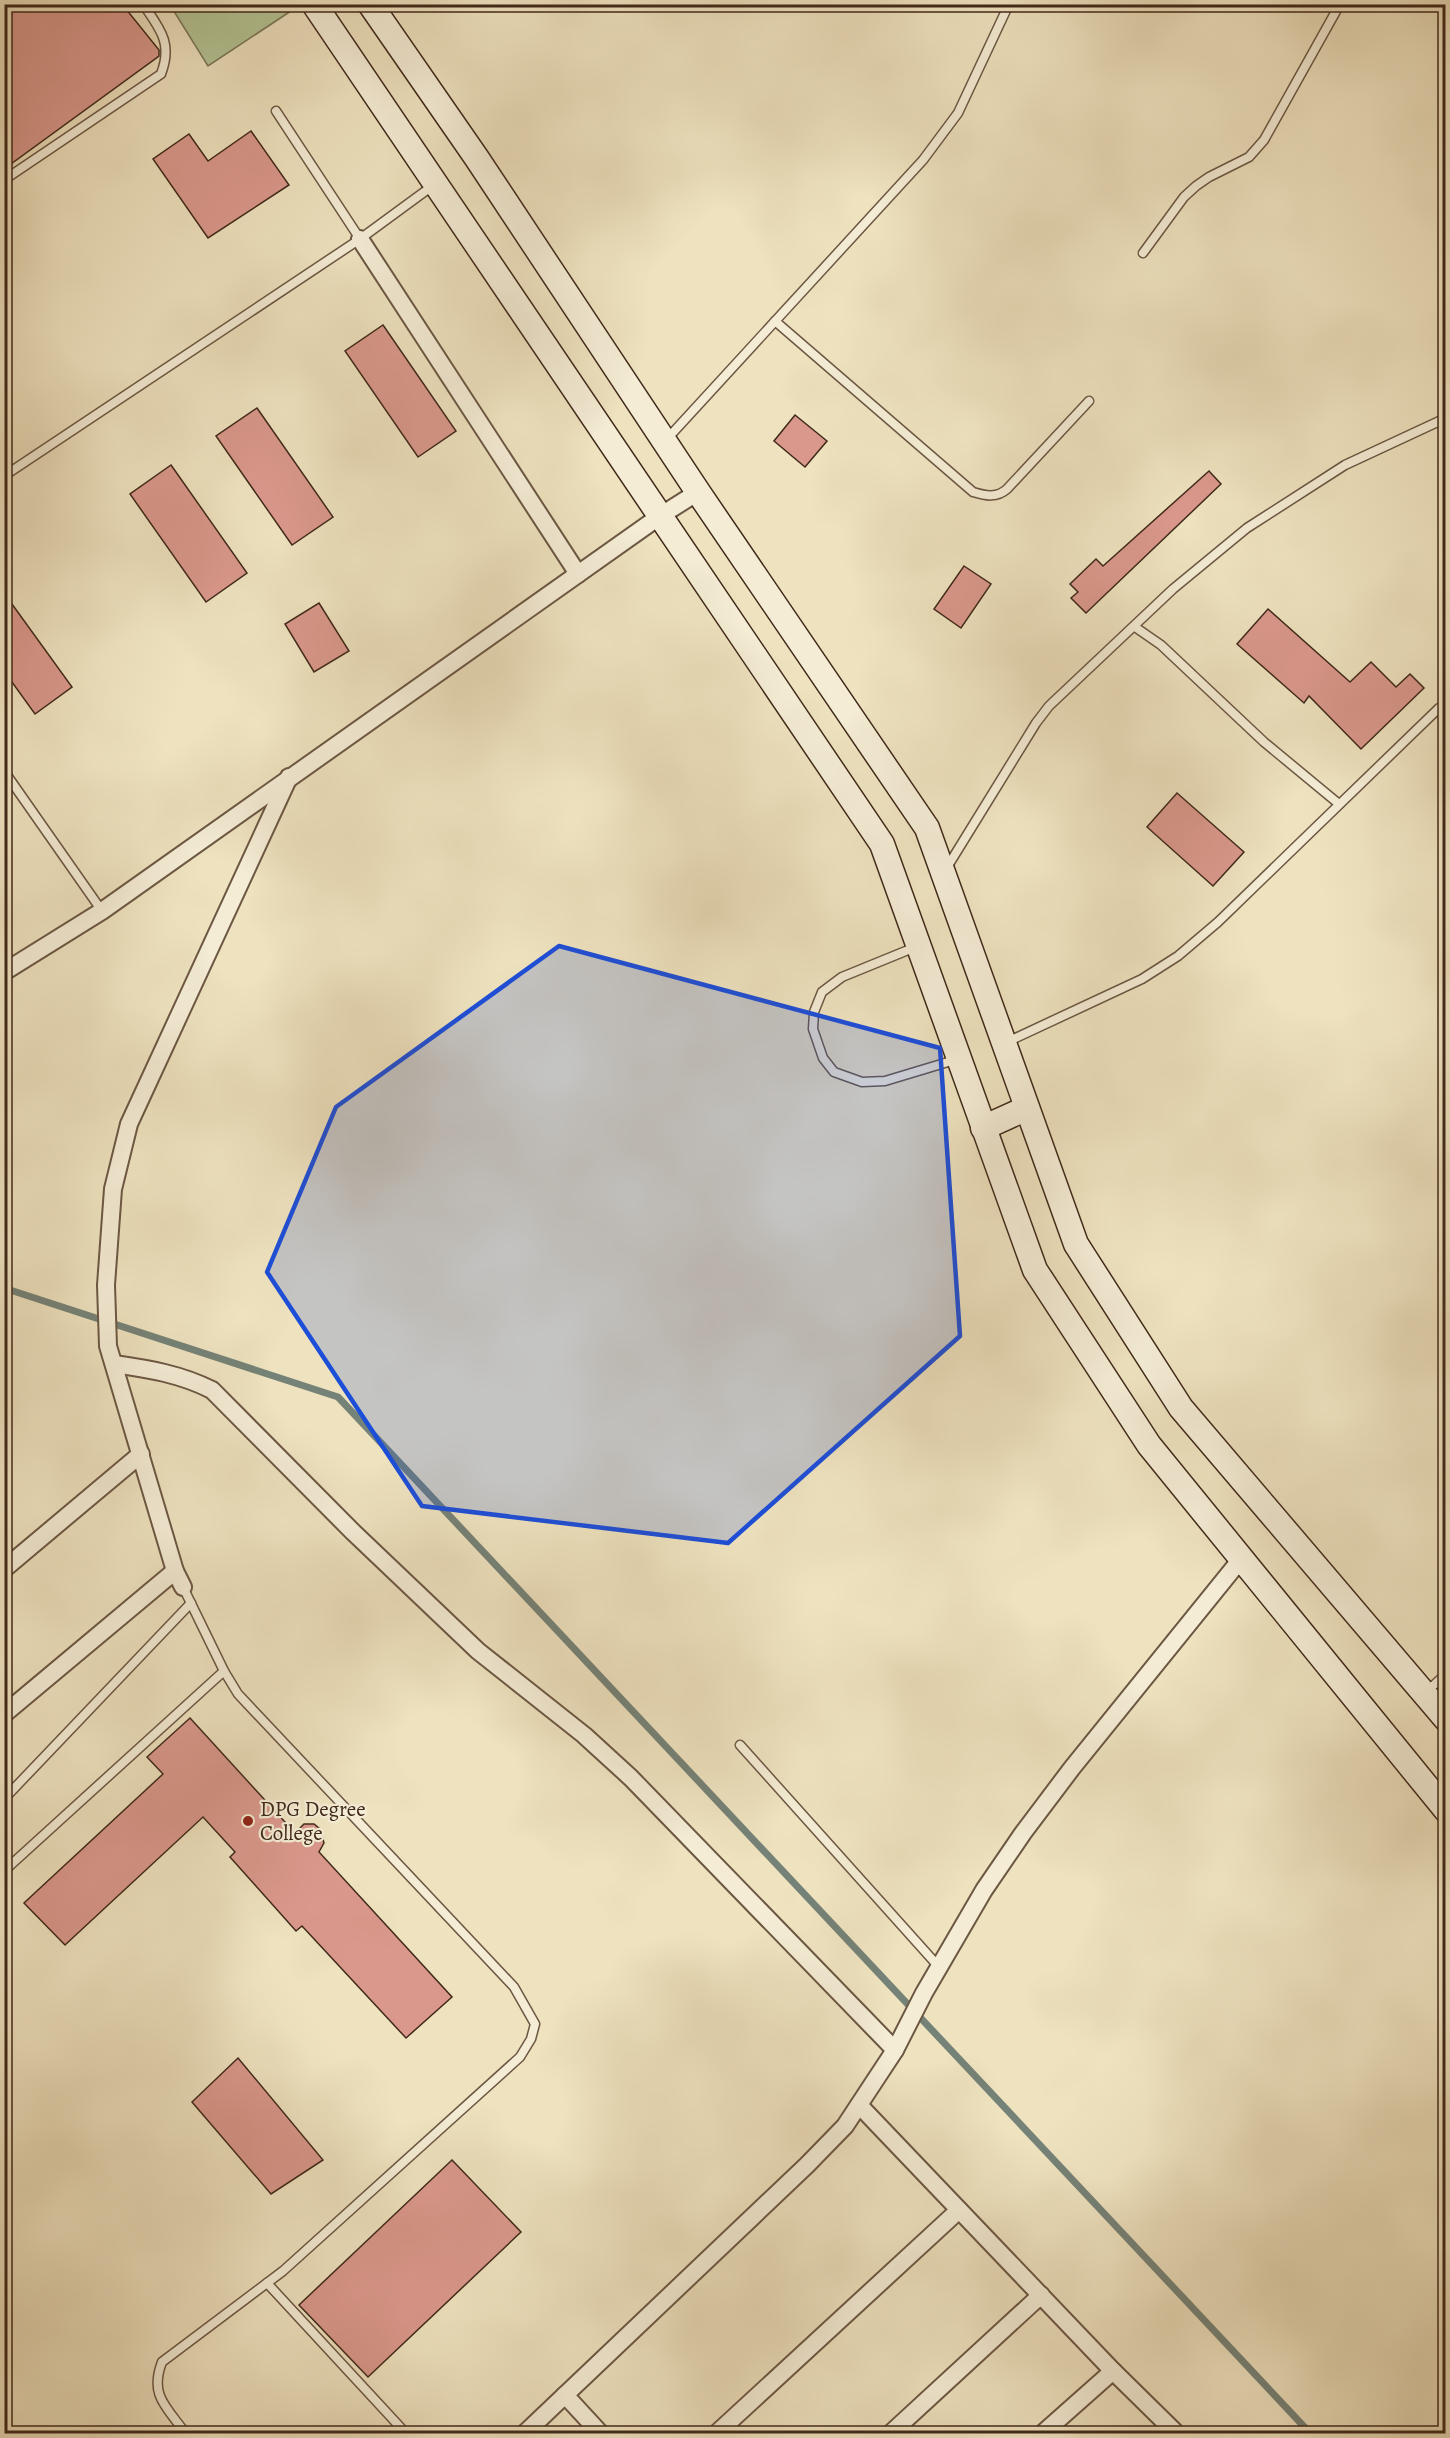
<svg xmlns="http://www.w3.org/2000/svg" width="1450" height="2438" viewBox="0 0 1450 2438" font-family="Alegreya,serif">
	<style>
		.green { fill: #b4c495; stroke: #7a7658; stroke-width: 1.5 }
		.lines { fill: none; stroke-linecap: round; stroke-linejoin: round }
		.stream { stroke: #758277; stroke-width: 7 }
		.building { fill: #da988c; stroke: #40291a; stroke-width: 1.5 }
		.lane-casing { stroke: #6c5743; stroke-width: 11 }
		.street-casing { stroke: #6c5743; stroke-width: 20 }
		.secondary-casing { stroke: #40291a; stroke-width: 27 }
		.lane { stroke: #f4ecd5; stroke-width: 8 }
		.street { stroke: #f4ecd5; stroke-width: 16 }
		.secondary { stroke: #f4ecd5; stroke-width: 24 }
		.marked { fill: #1d4ed8; fill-opacity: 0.2; stroke: #1d4ed8; stroke-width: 4.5; stroke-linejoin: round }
		.poi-dot { fill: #8f2418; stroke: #f4ecd5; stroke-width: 2 }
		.labels { text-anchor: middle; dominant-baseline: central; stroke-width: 4.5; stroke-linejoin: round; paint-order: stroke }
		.poi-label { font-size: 21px; fill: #40291a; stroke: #f4ecd5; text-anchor: start }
	</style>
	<rect width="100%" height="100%" fill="#eee2bf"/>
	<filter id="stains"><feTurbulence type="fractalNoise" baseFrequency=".00333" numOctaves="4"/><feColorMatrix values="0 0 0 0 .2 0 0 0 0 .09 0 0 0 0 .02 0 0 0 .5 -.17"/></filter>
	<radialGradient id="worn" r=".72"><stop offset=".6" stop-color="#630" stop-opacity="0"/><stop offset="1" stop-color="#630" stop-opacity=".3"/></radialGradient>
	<path class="green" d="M290,4L294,9L208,66L170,5Z"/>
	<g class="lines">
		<path class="stream" d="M4,1288L338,1397L1311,2434"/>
	</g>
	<g class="building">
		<path d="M17,4H122L159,50V56L4,169V14Z"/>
		<path d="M251,131L289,185L208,238L153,159L189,134L208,161Z"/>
		<path d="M383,325L456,431L418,457L345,351Z"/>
		<path d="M257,408L333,517L292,545L216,436Z"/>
		<path d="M795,415L827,441L805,467L774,441Z"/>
		<path d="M171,465L247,573L206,602L130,494Z"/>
		<path d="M1209,471L1221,484L1086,613L1071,598L1078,592L1070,584L1096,559L1103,566Z"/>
		<path d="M964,566L991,584L961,628L934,609Z"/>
		<path d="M4,593L72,687L35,714L4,671Z"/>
		<path d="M319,603L349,651L314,672L285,624Z"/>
		<path d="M1268,609L1350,682L1371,662L1396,687L1410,674L1424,688L1361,749L1309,696L1304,703L1237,644Z"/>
		<path d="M1177,793L1244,852L1213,886L1147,827Z"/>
		<path d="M190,1718L295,1833L304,1824H314L320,1829L324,1843L319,1852L452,1997L406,2038L302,1926L296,1931L230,1857L235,1852L203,1817L65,1945L24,1903L163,1774L147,1757Z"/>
		<path d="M238,2058L323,2160L271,2194L192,2102Z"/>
		<path d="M452,2160L521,2232L368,2377L299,2305Z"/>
	</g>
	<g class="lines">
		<g class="lane-casing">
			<g id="lane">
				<path d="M276,111L360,239"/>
				<path d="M4,180L161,74C173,43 160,29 143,4"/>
				<path d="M1143,253L1184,197L1196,186L1209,177L1249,157L1264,140L1340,4"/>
				<path d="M775,321L973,492C986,496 997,498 1007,489L1089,401"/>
				<path d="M667,439L923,160L958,113L1009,4"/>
				<path d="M4,476L360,239L435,184"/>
				<path d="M1135,627L1161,645L1264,742L1339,804"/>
				<path d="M4,771L102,911"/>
				<path d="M946,869L1036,723L1049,706L1173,589L1247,528L1345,465L1446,418"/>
				<path d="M918,946L842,977L822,992L814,1012L813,1029L823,1058L834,1072L862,1082L885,1081L958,1059"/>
				<path d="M1007,1042L1142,979L1178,956L1218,922L1439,708"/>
				<path d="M183,1587L224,1671L238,1694L514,1987L535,2024L531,2039L520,2057L283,2271L162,2362C149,2396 167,2407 186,2434"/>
				<path d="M1425,1693L1446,1674"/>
				<path d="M740,1745L939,1967"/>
				<path d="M4,1799L191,1603"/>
				<path d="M4,1871L224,1671"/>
				<path d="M267,2283L401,2428L403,2434"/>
			</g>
		</g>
		<g class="street-casing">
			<g id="street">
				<path d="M360,239L578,574"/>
				<path d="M4,972L102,911L660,516L698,492"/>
				<path d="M114,1364C149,1369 180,1374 212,1390L353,1532L478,1651L584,1735L631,1778L895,2050"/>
				<path d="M4,1569L141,1454"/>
				<path d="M183,1587L175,1571L108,1346L106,1285L113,1189L129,1124L289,777"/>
				<path d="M4,1714L175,1571"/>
				<path d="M859,2105L1113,2371L1177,2434"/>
				<path d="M565,2395L601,2434"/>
				<path d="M524,2434L807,2165L845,2126L895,2050L924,1993L984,1890L1023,1833L1072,1768L1241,1559"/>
				<path d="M716,2434L959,2210"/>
				<path d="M890,2434L1041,2295"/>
				<path d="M1042,2434L1113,2371"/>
			</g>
		</g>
		<g class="secondary-casing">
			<g id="secondary">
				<path d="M314,4L882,844L1035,1270L1149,1445L1446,1810"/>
				<path d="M370,4L476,157L698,492L927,828L1076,1244L1181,1408L1446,1719"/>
				<path d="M983,1128L1027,1108"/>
			</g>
		</g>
		<use href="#lane" class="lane"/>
		<use href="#street" class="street"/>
		<use href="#secondary" class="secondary"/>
	</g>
	<path class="marked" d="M559,946L940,1048L960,1336L728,1543L422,1506L267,1272L336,1107Z"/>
	<circle class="poi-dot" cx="248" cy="1821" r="6"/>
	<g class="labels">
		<g class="poi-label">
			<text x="260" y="1809">DPG Degree<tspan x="260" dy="24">College</tspan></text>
		</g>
	</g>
	<rect width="1450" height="2438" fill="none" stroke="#eee2bf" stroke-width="24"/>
	<rect x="6" y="6" width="1438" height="2426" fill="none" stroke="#40291a" stroke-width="3"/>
	<rect x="12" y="12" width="1426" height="2414" fill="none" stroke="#40291a" stroke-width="1.5"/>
	<rect width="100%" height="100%" filter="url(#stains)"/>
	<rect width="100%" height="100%" fill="url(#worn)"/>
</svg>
